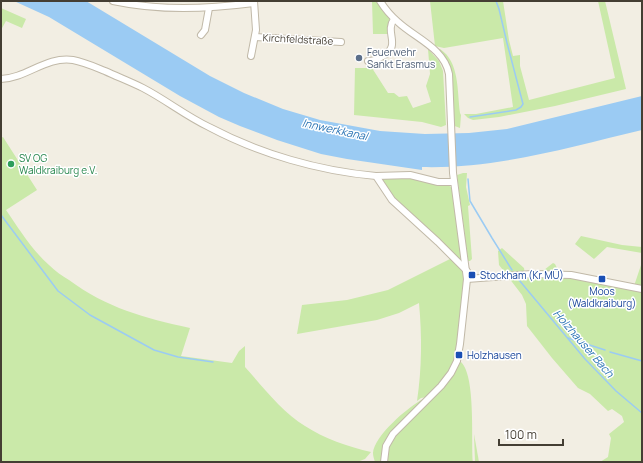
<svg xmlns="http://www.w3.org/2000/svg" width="643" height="463" viewBox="0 0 643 463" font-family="Manrope,sans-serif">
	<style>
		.green { fill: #cae9a9 }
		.water { fill: #9bcbf3 }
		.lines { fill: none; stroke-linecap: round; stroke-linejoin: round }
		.stream { stroke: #9bcbf3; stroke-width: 1.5 }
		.minor-casing { stroke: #c1b9a8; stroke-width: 8 }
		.minor { stroke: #fff; stroke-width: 6 }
		.service-dot { fill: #5c6f8a; stroke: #fff; stroke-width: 1.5 }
		.leisure-dot { fill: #2e9e5b; stroke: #fff; stroke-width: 1.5 }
		.transit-dot { fill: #1a4fb4; stroke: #fff; stroke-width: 1.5 }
		.labels { text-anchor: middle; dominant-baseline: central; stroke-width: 3; stroke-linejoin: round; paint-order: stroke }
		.street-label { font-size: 10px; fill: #443e33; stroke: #fff }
		.service-label { font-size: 10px; fill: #4e5e75; stroke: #fff; text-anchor: start }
		.leisure-label { font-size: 10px; fill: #27864d; stroke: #fff; text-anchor: start }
		.transit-label { font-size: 10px; fill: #164399; stroke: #fff; text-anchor: start }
		.water-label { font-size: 11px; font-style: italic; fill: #2873b4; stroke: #fff }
	</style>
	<rect width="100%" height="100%" fill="#f2eee3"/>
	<g class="green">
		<path d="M372,1H376L389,18L390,34H373Z"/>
		<path d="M430,1H503L509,40L513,56L520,55V66L529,100L615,78L598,1H605L626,89L555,106L499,117L473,120L468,118L464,114H476L513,107L503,38L444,48L435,46Z"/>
		<path d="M1,8L26,19L22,28L6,21L1,30Z"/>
		<path d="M428,49L439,61L443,71L446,125L441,127L422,122L354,115L355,68H372L388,93H394L399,97L407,96L413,108L431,102L426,86L430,74Z"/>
		<path d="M440,49C460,62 457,92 460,113L461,115L460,128L452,125L451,79L438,50Z"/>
		<path d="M3,137L37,190L6,210C19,229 32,250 49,265C55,271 62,276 69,280C107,308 144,318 190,328L181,356L232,363L239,351L245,346V367C262,386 283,413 305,426C323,438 349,447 371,452L365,459L357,462H1V138Z"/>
		<path d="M463,173H467L466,187L470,205L468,206L472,259L470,261H468L457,175Z"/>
		<path d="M393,176L418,179L438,185H448L451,187L453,190L463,267L397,202L381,179L384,177Z"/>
		<path d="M581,236L622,245L642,247V253L607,247L594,259L575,244Z"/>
		<path d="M502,248L524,268L525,275L544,270L553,263L555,264L559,272L642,291V462H600L608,457L611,438L609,434L624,422L622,416L612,409L608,411L590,394L578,388L552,358L527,326L526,304L522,295L499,265L498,251Z"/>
		<path d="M452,258L463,271L464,274C463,299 463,347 452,369C447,378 434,389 427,397L421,398L417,401C422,368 422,336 419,303L399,313L377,320L297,334L302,305L347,300L388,290Z"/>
		<path d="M642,262V288L634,286Z"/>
		<path d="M461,362C476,376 471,441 473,462H387L390,444L395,435L459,363Z"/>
		<path d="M423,399L424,400L389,435L384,446L382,462H375C374,459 373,456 373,453C374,436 408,407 423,399Z"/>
		<path d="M474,434L479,462H475Z"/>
	</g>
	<path class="water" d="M14,1H86L210,76L244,93L283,109L320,120L380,131L425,134L469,133L507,129L642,96V130C570,147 497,169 422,167V170L347,159L321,154L277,140L240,126L219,117L180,96L49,17Z"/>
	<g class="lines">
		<g class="stream">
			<path d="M470,117L516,110L521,107L523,104L507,43L499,9L496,1"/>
			<path d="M468,179L470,201L492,238L512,270"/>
			<path d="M1,215L58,291L90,315L154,350L178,357L213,362"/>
			<path d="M519,280L585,359L616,391L642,413"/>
			<path d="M568,338L605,350"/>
			<path d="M610,352L642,361"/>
		</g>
		<g class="minor-casing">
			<g id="minor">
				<path d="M113,1C160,11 206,9 254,3"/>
				<path d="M380,1C385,9 391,16 398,22C415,38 444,48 449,74L453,173L467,279L460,344L457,361L451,373L441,386L393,434L386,446L384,462"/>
				<path d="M201,35L205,30L209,8"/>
				<path d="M255,37L341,42"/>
				<path d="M251,56L256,30L254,1"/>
				<path d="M368,61C374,61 378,59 383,56C402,45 384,33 394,19"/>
				<path d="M1,79C27,78 46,56 73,60C84,62 95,67 105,71C118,77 131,82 143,88C166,100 186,116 209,127C260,154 319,171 376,176L392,200L438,242L467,271"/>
				<path d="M376,176L410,175L438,182H454"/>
				<path d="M467,279L532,274L571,275L642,289"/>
			</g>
		</g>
		<use href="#minor" class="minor"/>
	</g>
	<circle class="service-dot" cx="359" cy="58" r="4"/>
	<circle class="leisure-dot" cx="11" cy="164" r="4"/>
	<g class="transit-dot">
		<rect x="468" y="271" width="8" height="8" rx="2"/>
		<rect x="598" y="275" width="8" height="8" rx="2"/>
		<rect x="455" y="351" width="8" height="8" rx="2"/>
	</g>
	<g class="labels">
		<g class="street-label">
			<text transform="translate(298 39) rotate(3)">Kirchfeldstraße</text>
		</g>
		<g class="service-label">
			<text x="367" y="52">Feuerwehr<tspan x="367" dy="12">Sankt Erasmus</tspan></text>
		</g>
		<g class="leisure-label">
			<text x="19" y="158">SV OG<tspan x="19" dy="12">Waldkraiburg e.V.</tspan></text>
		</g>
		<g class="transit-label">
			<text x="480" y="275">Stockham (Kr MÜ)</text>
			<text x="602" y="291" text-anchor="middle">Moos<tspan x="602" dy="12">(Waldkraiburg)</tspan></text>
			<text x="467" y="355">Holzhausen</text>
		</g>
		<g class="water-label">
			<text transform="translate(335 129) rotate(12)">Innwerkkanal</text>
			<text transform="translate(584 343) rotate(49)">Holzhauser Bach</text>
		</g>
	</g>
	<rect width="643" height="463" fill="none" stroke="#443e33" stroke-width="4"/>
	<path d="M499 439v6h64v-6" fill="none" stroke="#443e33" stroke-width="2"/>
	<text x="505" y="439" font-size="12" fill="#443e33" stroke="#ffffff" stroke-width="3" paint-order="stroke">100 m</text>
</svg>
